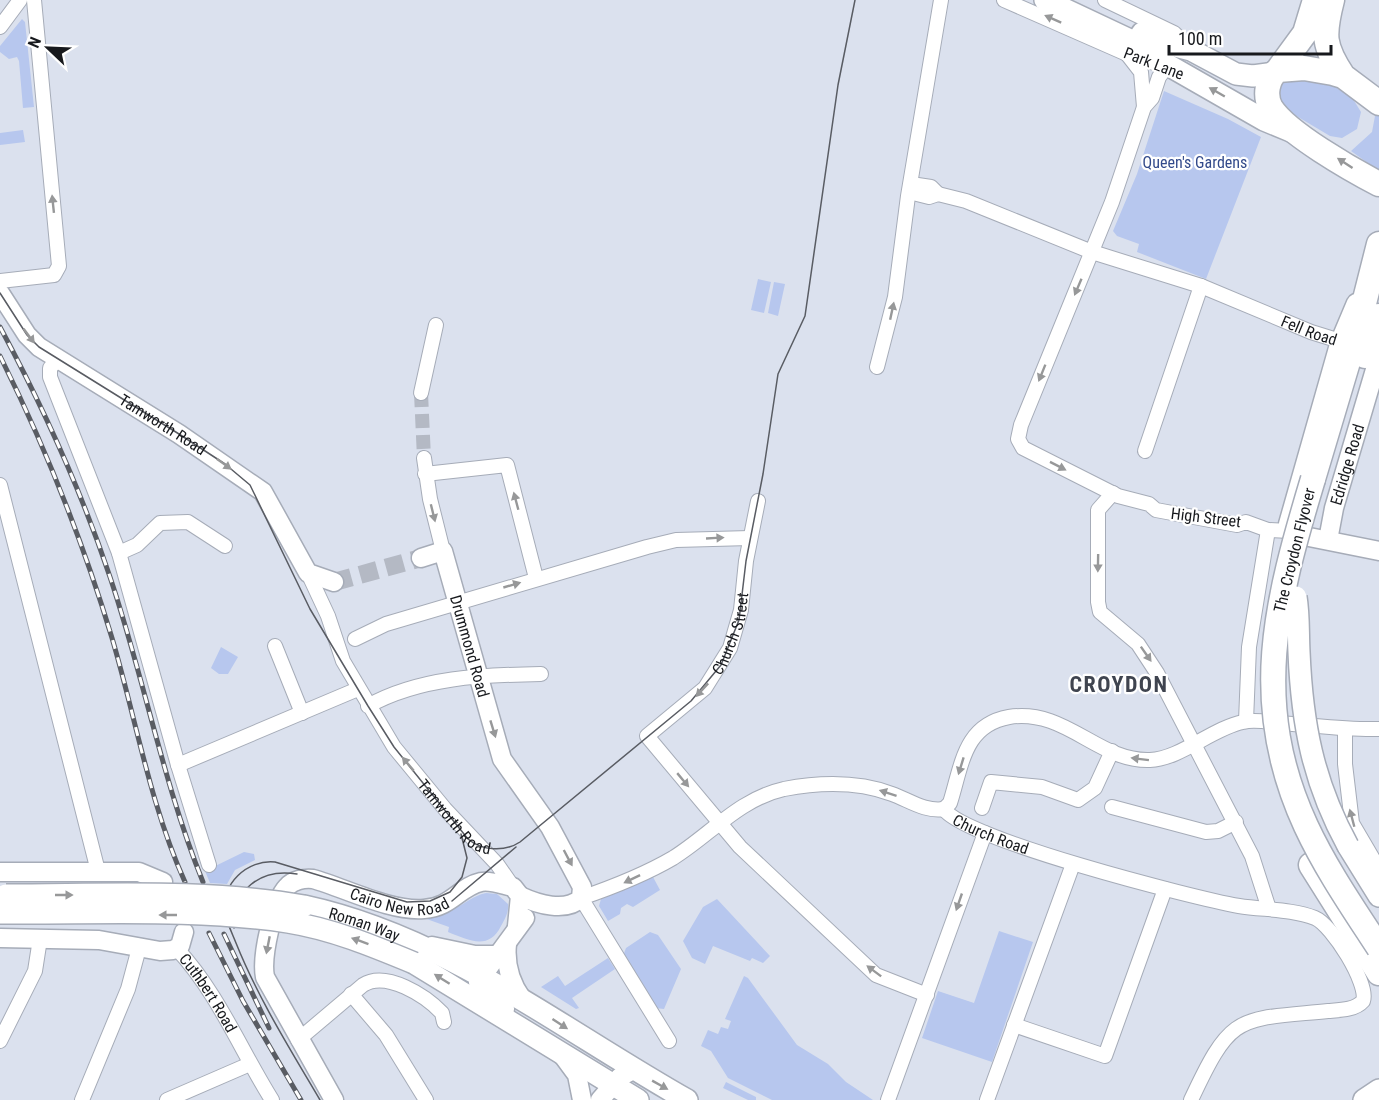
<svg xmlns="http://www.w3.org/2000/svg" width="1379" height="1100" viewBox="0 0 1379 1100" font-family="'Roboto Condensed',sans-serif">
	<style>
		.green { fill: #b7c7ee }
		.lines { fill: none; stroke-linecap: round; stroke-linejoin: round }
		.street-tunnel { stroke: #b4b9c4; stroke-width: 14; stroke-dasharray: 14 7; stroke-linecap: butt }
		.secondary-tunnel { stroke: #b4b9c4; stroke-width: 18; stroke-dasharray: 18 9; stroke-linecap: butt }
		.street-casing { stroke: #a6acb8; stroke-width: 16 }
		.secondary-casing { stroke: #a6acb8; stroke-width: 21 }
		.primary-casing { stroke: #a6acb8; stroke-width: 24 }
		.highway-casing { stroke: #a6acb8; stroke-width: 27 }
		.street { stroke: #fff; stroke-width: 14 }
		.secondary { stroke: #fff; stroke-width: 18 }
		.primary { stroke: #fff; stroke-width: 21 }
		.highway { stroke: #fff; stroke-width: 24 }
		.tram { stroke: #595c63; stroke-width: 1.5 }
		.rail-casing { stroke: #595c63; stroke-width: 5 }
		.rail { stroke: #fff; stroke-width: 3; stroke-dasharray: 9; stroke-linecap: butt }
		.primary-bridge-casing { stroke: #a6acb8; stroke-width: 24; stroke-linecap: butt }
		.highway-bridge-casing { stroke: #a6acb8; stroke-width: 27; stroke-linecap: butt }
		.primary-bridge { stroke: #fff; stroke-width: 21 }
		.highway-bridge { stroke: #fff; stroke-width: 24 }
		.oneway { fill: #979899 }
		.labels { text-anchor: middle; stroke-width: 4.5; stroke-linejoin: round; paint-order: stroke }
		.street-label { font-size: 16px; fill: #17191d; stroke: #fff }
		.park-label { font-size: 16px; fill: #324a8b; stroke: #fff }
		.district-label { font-size: 22px; font-weight: bold; letter-spacing: 1.5px; fill: #3f444f; stroke: #fff }
	</style>
	<rect width="100%" height="100%" fill="#dbe1ee"/>
	<path class="green" d="M22,19L25,22L34,107L23,108L19,61L17,57L9,59L0,52V46Z
		M1294,78L1328,82L1353,99L1361,112L1357,129L1342,138L1330,136L1283,108L1277,99L1280,83Z
		M1164,91L1228,119L1261,137L1206,279L1137,252L1139,244L1117,236L1113,231L1137,174Z
		M1375,116H1379V171L1351,151L1372,132Z
		M23,130L25,142L0,145V133Z
		M758,279L771,282L764,313L751,310Z
		M774,282L785,284L778,316L768,313Z
		M221,647L238,657L228,674H219L211,668Z
		M244,852L254,854L255,860L235,870L227,884L210,883L205,871Z
		M653,877L660,890L633,907L627,904L621,908L620,914L608,921L599,906L601,899Z
		M486,893L497,894L508,904C509,912 505,919 501,926C489,951 468,940 448,932L449,927L421,917C433,915 445,913 455,908C467,903 472,896 486,893Z
		M717,899L770,956L763,963L752,958L750,961L713,946L705,964L692,958L683,941L703,907Z
		M999,931L1033,942L992,1062L922,1038L938,991L974,1003Z
		M650,932L658,935L681,969L664,1009L655,1008L623,956L626,948Z
		M608,958L615,969L572,998L579,1008L576,1009L541,987L558,976L565,986Z
		M744,976L748,978L797,1045L828,1064L846,1082L873,1100H772L728,1078L711,1051L701,1046L708,1030L718,1034L721,1027L728,1029L731,1021L725,1019Z
		M726,1082L756,1097V1100H748L723,1088Z"/>
	<g class="lines">
		<path class="street-tunnel" d="M421,393L424,458"/>
		<path class="secondary-tunnel" d="M334,582L421,558"/>
		<defs>
			<g id="street">
				<path d="M1004,0L1127,54L1157,64"/>
				<path d="M1105,0L1174,33L1189,48"/>
				<path d="M0,27L20,0"/>
				<path d="M1127,54L1141,72L1144,107"/>
				<path d="M1168,65L1159,77L1152,98L1144,107L1112,202L1021,425L1018,439L1023,448L1118,496L1149,504L1156,510L1237,525L1246,522L1268,530L1289,531"/>
				<path d="M911,184L931,187L938,194"/>
				<path id="s1" d="M909,192L929,197L938,194L966,201L1092,252L1201,286L1311,332L1340,341"/>
				<path d="M0,281L54,275L59,266L34,0"/>
				<path d="M58,359L50,368V377L119,553L178,765L209,865"/>
				<path d="M877,367L895,297L908,196L941,0"/>
				<path d="M421,393L436,325"/>
				<path d="M1145,451L1201,286"/>
				<path d="M424,458L430,499L443,551"/>
				<path d="M425,474L507,465L536,578"/>
				<path d="M0,485L98,871"/>
				<path d="M1113,493L1098,510V602L1100,612L1138,644L1157,673L1252,856L1269,909"/>
				<path d="M758,501L746,561L741,610L730,648L705,688L647,736L740,847L876,975L927,995"/>
				<path d="M119,553L137,545L160,523L188,522L225,546"/>
				<path d="M308,573L328,616L343,661L394,747L445,809L497,864L513,887"/>
				<path d="M355,639L386,624L647,547L676,540L750,538"/>
				<path d="M275,646L302,713"/>
				<path d="M368,706C420,677 483,675 541,674"/>
				<path d="M1246,721L1249,647L1268,530"/>
				<path d="M1345,729V764L1352,823L1379,869"/>
				<path d="M178,765L358,689"/>
				<path d="M1112,807L1206,832L1218,831L1236,822"/>
				<path d="M982,808L991,782L1042,787L1078,800L1095,788L1112,751"/>
				<path id="s2" d="M944,809C963,839 1194,898 1239,906C1264,910 1292,909 1315,918C1332,925 1369,984 1363,1001C1355,1010 1340,1010 1328,1011C1237,1020 1232,1012 1191,1100"/>
				<path d="M944,809L950,803C962,765 964,725 1009,717C1066,708 1098,762 1150,760C1180,759 1213,728 1243,722C1254,719 1268,722 1279,723C1312,725 1345,730 1379,729"/>
				<path id="s3" d="M177,949C218,993 240,1049 272,1100"/>
				<path d="M351,994L386,1035L426,1100"/>
				<path d="M1014,1025L1105,1056L1165,889"/>
				<path d="M298,1040L363,985C386,970 426,996 442,1013L444,1022"/>
				<path d="M0,1041L35,971L40,939"/>
				<path d="M669,1041L581,898C613,887 644,875 673,858C710,835 739,799 784,789C821,782 857,781 892,794C909,800 925,812 944,809"/>
				<path d="M82,1100L128,989L139,948"/>
				<path d="M167,1100L250,1064"/>
				<path d="M888,1100L985,833"/>
				<path d="M987,1100L1073,864"/>
			</g>
			<g id="secondary">
				<path d="M0,293L27,335L39,347L179,434L263,492L308,573L334,582"/>
				<path d="M1356,303L1340,341L1288,524L1289,531L1294,534L1379,551"/>
				<path id="s4" d="M1328,540L1334,508L1379,356"/>
				<path id="s5" d="M421,558L443,551L502,759L550,827L582,887L581,898C566,913 537,904 520,896"/>
				<path d="M0,872H139L163,882"/>
				<path d="M0,938L99,940L160,951L173,950L180,946L184,932"/>
				<path d="M507,944C505,963 510,982 522,999"/>
				<path d="M432,946L475,955H496"/>
				<path d="M505,1009L479,990L478,982L525,918"/>
				<path d="M563,1056L577,1075L582,1100"/>
				<path id="s6" d="M334,1100L265,977C261,957 273,902 287,887C293,880 304,878 313,879C345,888 391,912 424,909C452,907 459,887 481,882C491,880 503,885 513,887L520,896L517,926"/>
				<path d="M600,1100L620,1077L633,1070"/>
			</g>
			<g id="primary">
				<path d="M1045,0L1147,48L1168,65L1264,120L1293,132"/>
				<path d="M1142,33L1168,44L1191,50L1236,74L1253,76L1274,73"/>
				<path d="M1348,846L1379,896"/>
				<path id="s7" d="M304,906C447,937 561,1029 687,1100"/>
				<path d="M414,963L638,1100"/>
				<path d="M1364,1100L1379,1090"/>
			</g>
			<path id="highway" d="M1332,0C1323,35 1323,46 1343,76
				M1278,70L1305,33L1315,0
				M1379,103L1343,76L1333,73L1304,68L1278,70C1267,78 1264,96 1271,108C1287,133 1352,170 1379,184
				M1365,356L1379,316
				M1313,479L1356,335L1379,244
				M1311,865L1379,973"/>
		</defs>
		<use href="#street" class="street-casing"/>
		<use href="#secondary" class="secondary-casing"/>
		<use href="#primary" class="primary-casing"/>
		<use href="#highway" class="highway-casing"/>
		<use href="#street" class="street"/>
		<use href="#secondary" class="secondary"/>
		<use href="#primary" class="primary"/>
		<use href="#highway" class="highway"/>
		<g class="tram">
			<path id="s8" d="M0,293L27,335L39,347L179,434L225,464L250,485L310,609L368,706L394,747L468,839C482,851 505,852 520,842L691,701L721,665L739,620L746,561L763,474L778,374L805,316L838,85L855,0"/>
			<path d="M452,901L516,847"/>
			<path d="M234,928C232,890 260,868 297,874"/>
			<path d="M320,1100C290,1049 258,998 236,943C232,933 227,923 225,913C220,884 248,859 275,862L407,902L430,901L450,892L462,877L467,858L461,834"/>
		</g>
		<defs>
			<path id="rail" d="M0,327C43,407 81,490 110,577C144,678 163,783 203,882
				M0,356C45,446 83,542 112,638C136,719 150,805 185,882
				M209,933L243,1001L301,1100
				M224,934L269,1028"/>
		</defs>
		<use href="#rail" class="rail-casing"/>
		<use href="#rail" class="rail"/>
		<defs>
			<path id="primary-bridge" d="M1296,597C1299,615 1298,633 1299,652C1302,724 1313,782 1348,846
				M6,895C104,895 206,889 304,906
				M0,913C95,914 194,908 288,922C332,929 373,946 414,963"/>
			<path id="highway-bridge" d="M1313,479C1276,602 1249,703 1306,826C1326,869 1353,908 1379,948"/>
		</defs>
		<use href="#primary-bridge" class="primary-bridge-casing"/>
		<use href="#highway-bridge" class="highway-bridge-casing"/>
		<use href="#primary-bridge" class="primary-bridge"/>
		<use href="#highway-bridge" class="highway-bridge"/>
	</g>
	<defs><path id="oneway-solid" d="M-6-.8H1V-3.2L6.5 0L1 3.2V.8H-6Z" transform="scale(1.5)"/></defs>
	<g class="oneway">
		<use href="#oneway-solid" transform="translate(1053 19) rotate(-156)"/>
		<use href="#oneway-solid" transform="translate(1217 92) rotate(-150)"/>
		<use href="#oneway-solid" transform="translate(1345 163) rotate(-147)"/>
		<use href="#oneway-solid" transform="translate(53 204) rotate(-96)"/>
		<use href="#oneway-solid" transform="translate(1078 287) rotate(113)"/>
		<use href="#oneway-solid" transform="translate(892 311) rotate(-78)"/>
		<use href="#oneway-solid" transform="translate(29 336) rotate(53)"/>
		<use href="#oneway-solid" transform="translate(1042 373) rotate(112)"/>
		<use href="#oneway-solid" transform="translate(224 464) rotate(36)"/>
		<use href="#oneway-solid" transform="translate(1058 466) rotate(27)"/>
		<use href="#oneway-solid" transform="translate(516 501) rotate(-105)"/>
		<use href="#oneway-solid" transform="translate(433 513) rotate(76)"/>
		<use href="#oneway-solid" transform="translate(715 538) rotate(-3)"/>
		<use href="#oneway-solid" transform="translate(1098 563) rotate(91)"/>
		<use href="#oneway-solid" transform="translate(512 585) rotate(-16)"/>
		<use href="#oneway-solid" transform="translate(1146 654) rotate(55)"/>
		<use href="#oneway-solid" transform="translate(702 690) rotate(133)"/>
		<use href="#oneway-solid" transform="translate(493 729) rotate(73)"/>
		<use href="#oneway-solid" transform="translate(1140 759) rotate(-173)"/>
		<use href="#oneway-solid" transform="translate(408 764) rotate(-130)"/>
		<use href="#oneway-solid" transform="translate(961 766) rotate(107)"/>
		<use href="#oneway-solid" transform="translate(683 780) rotate(50)"/>
		<use href="#oneway-solid" transform="translate(888 793) rotate(-162)"/>
		<use href="#oneway-solid" transform="translate(1352 818) rotate(-105)"/>
		<use href="#oneway-solid" transform="translate(568 858) rotate(62)"/>
		<use href="#oneway-solid" transform="translate(632 879) rotate(154)"/>
		<use href="#oneway-solid" transform="translate(64 895)"/>
		<use href="#oneway-solid" transform="translate(959 902) rotate(109)"/>
		<use href="#oneway-solid" transform="translate(168 915) rotate(-180)"/>
		<use href="#oneway-solid" transform="translate(360 941) rotate(-160)"/>
		<use href="#oneway-solid" transform="translate(268 945) rotate(101)"/>
		<use href="#oneway-solid" transform="translate(874 971) rotate(-143)"/>
		<use href="#oneway-solid" transform="translate(442 979) rotate(-148)"/>
		<use href="#oneway-solid" transform="translate(560 1024) rotate(33)"/>
		<use href="#oneway-solid" transform="translate(660 1085) rotate(29)"/>
	</g>
	<g class="labels">
		<g class="street-label">
			<text transform="translate(1154 63) rotate(21)" y="6">Park Lane</text>
			<text dy="6" stroke="none"><textPath href="#s1" startOffset="426">Fell Road</textPath></text>
			<text dy="6" stroke="none"><textPath href="#s8" startOffset="213">Tamworth Road</textPath></text>
			<text dy="6" stroke="none"><textPath href="#s4" startOffset="78">Edridge Road</textPath></text>
			<text transform="translate(1206 517) rotate(7)" y="6">High Street</text>
			<text transform="translate(1294 550) rotate(-76)" y="6">The Croydon Flyover</text>
			<text dy="6" stroke="none"><textPath href="#s8" startOffset="1094">Church Street</textPath></text>
			<text dy="6" stroke="none"><textPath href="#s5" startOffset="122">Drummond Road</textPath></text>
			<text dy="6" stroke="none"><textPath href="#s8" startOffset="712">Tamworth Road</textPath></text>
			<text dy="6" stroke="none"><textPath href="#s2" startOffset="54">Church Road</textPath></text>
			<text dy="6" stroke="none"><textPath href="#s6" startOffset="354">Cairo New Road</textPath></text>
			<text dy="6" stroke="none"><textPath href="#s7" startOffset="63">Roman Way</textPath></text>
			<text dy="6" stroke="none"><textPath href="#s3" startOffset="54">Cuthbert Road</textPath></text>
		</g>
		<g class="park-label">
			<text x="1195" y="168">Queen's Gardens</text>
		</g>
		<g class="district-label">
			<text x="1119" y="692">CROYDON</text>
		</g>
	</g>
	<g transform="translate(48 48) rotate(293)" stroke="#ffffff" stroke-width="4.5" paint-order="stroke">
	<path d="M0-4.5L10 22L0 15L-10 22Z" fill="#17191d"/>
	<text y="-9" font-size="16" font-weight="bold" text-anchor="middle" fill="#17191d">N</text>
	</g>
	<path d="M1169 45v9h162v-9" fill="none" stroke="#17191d" stroke-width="3"/>
	<text x="1178" y="45" font-size="18" fill="#17191d" stroke="#ffffff" stroke-width="4.5" paint-order="stroke">100 m</text>
</svg>
